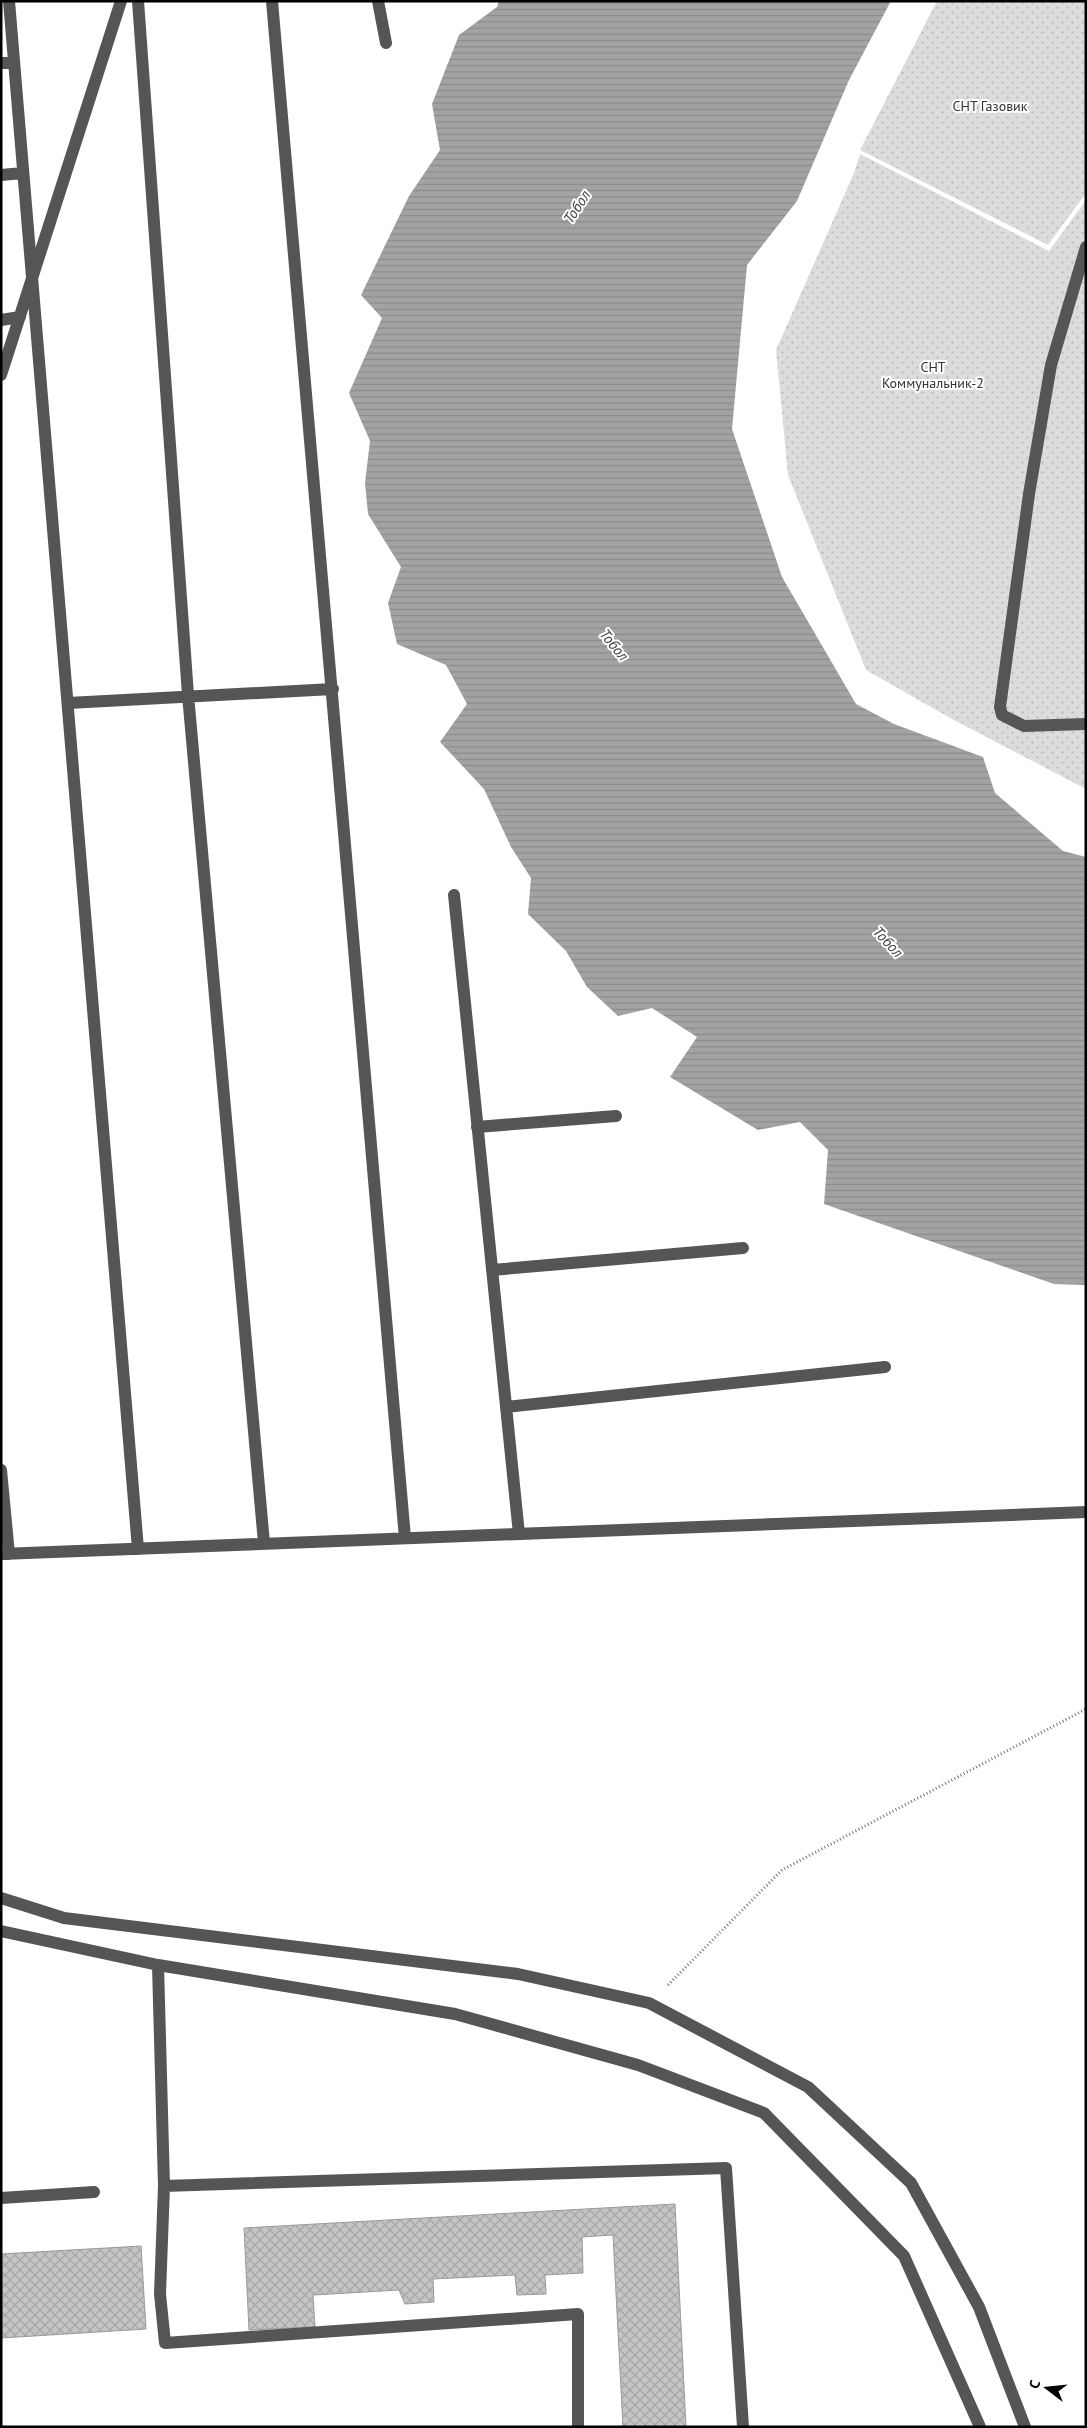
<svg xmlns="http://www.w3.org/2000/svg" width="1087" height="2428" viewBox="0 0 1087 2428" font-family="'PT Sans',sans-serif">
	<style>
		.grass { fill: url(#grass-dots) }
		.water { fill: url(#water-rules) }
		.building { fill: url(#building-cross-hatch); stroke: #999 }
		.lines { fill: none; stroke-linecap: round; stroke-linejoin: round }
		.path { stroke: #777; stroke-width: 3; stroke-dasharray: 1 2.5; stroke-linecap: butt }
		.minor { stroke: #555; stroke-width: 12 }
		.labels { text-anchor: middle; stroke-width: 4; stroke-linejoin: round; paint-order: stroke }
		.park-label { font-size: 14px; fill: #333; stroke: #fff }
		.water-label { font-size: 15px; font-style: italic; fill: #444; stroke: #fff }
	</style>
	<defs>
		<pattern id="grass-dots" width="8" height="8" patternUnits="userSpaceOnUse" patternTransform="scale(1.25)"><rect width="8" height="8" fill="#dcdcdc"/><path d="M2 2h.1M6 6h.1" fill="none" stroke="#bbb" stroke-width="1.8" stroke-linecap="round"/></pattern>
		<pattern id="water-rules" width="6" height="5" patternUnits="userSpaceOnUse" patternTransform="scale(1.25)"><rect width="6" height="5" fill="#a3a3a3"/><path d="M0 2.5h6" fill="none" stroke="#8b8b8b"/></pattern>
		<pattern id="building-cross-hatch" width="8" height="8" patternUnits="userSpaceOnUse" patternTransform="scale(1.25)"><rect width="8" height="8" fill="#c4c4c4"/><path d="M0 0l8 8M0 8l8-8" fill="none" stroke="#a7a7a7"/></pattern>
	</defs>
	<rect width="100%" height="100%" fill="#fff"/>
	<path class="grass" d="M937,1H1086V193L1048,245L860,150Z
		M860,154L1049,251L1086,200V789L952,719L866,670L788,475L776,350L854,173Z"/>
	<path class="water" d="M499,1H891L849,80L797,201L747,265L732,429L782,577L856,704L894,724L983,757L995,793L1063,851L1086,857V1285L1054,1284L824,1204L828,1150L800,1122L758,1130L670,1077L697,1037L652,1008L618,1016L587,987L566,951L528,914L531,878L511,847L484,789L440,742L467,704L446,665L397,644L388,603L401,567L368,514L365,483L370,441L349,393L382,318L361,295L409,196L440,150L432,104L459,35L497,7Z"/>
	<path class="building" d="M675,2204L686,2427H623L613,2235L582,2237L583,2273L545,2275L546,2294L517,2295L515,2275L433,2279L434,2302L405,2304L399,2290L313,2295L315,2327L249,2330L244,2228Z
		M141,2246L146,2329L1,2338V2254Z"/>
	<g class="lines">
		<path class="path" d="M668,1985L782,1870L1086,1709"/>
		<path class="minor" d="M9,1L138,1549
			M138,1L188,695L264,1543
			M272,1L405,1538
			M378,1L386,43
			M1,63H14
			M1,175L23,173
			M1086,247L1051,365L1029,494L1000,707L1002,715L1024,726L1086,724
			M1,320L20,317
			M1,375L121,1
			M68,703L333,689
			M454,895L519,1534
			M477,1127L616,1116
			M492,1270L743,1248
			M506,1407L885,1367
			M1,1470L9,1554
			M1,1554L1086,1512
			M1,1898L64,1918L518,1974L649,2003L808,2087L911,2183L979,2307L1025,2427
			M1,1931L158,1965L455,2014L638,2065L764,2113L904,2256L980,2427
			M158,1965L164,2186
			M1,2198L94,2192
			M578,2427V2314L165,2343L160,2294L164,2186L726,2168L743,2427"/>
	</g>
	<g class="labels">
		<g class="park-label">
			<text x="990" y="111">СНТ Газовик</text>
			<text x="933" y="372">СНТ<tspan x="933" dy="16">Коммунальник-2</tspan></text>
		</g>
		<g class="water-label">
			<text transform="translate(577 207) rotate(-57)" y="5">Тобол</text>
			<text transform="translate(614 645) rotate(51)" y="5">Тобол</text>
			<text transform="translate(888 942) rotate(47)" y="5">Тобол</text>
		</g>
	</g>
	<rect width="1087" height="2428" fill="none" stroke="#000000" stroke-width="5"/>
	<g transform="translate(1047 2388) rotate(286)" stroke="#ffffff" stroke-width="4" paint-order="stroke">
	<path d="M0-4L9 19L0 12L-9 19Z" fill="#000000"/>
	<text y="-8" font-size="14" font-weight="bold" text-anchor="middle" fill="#000000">С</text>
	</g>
</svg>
